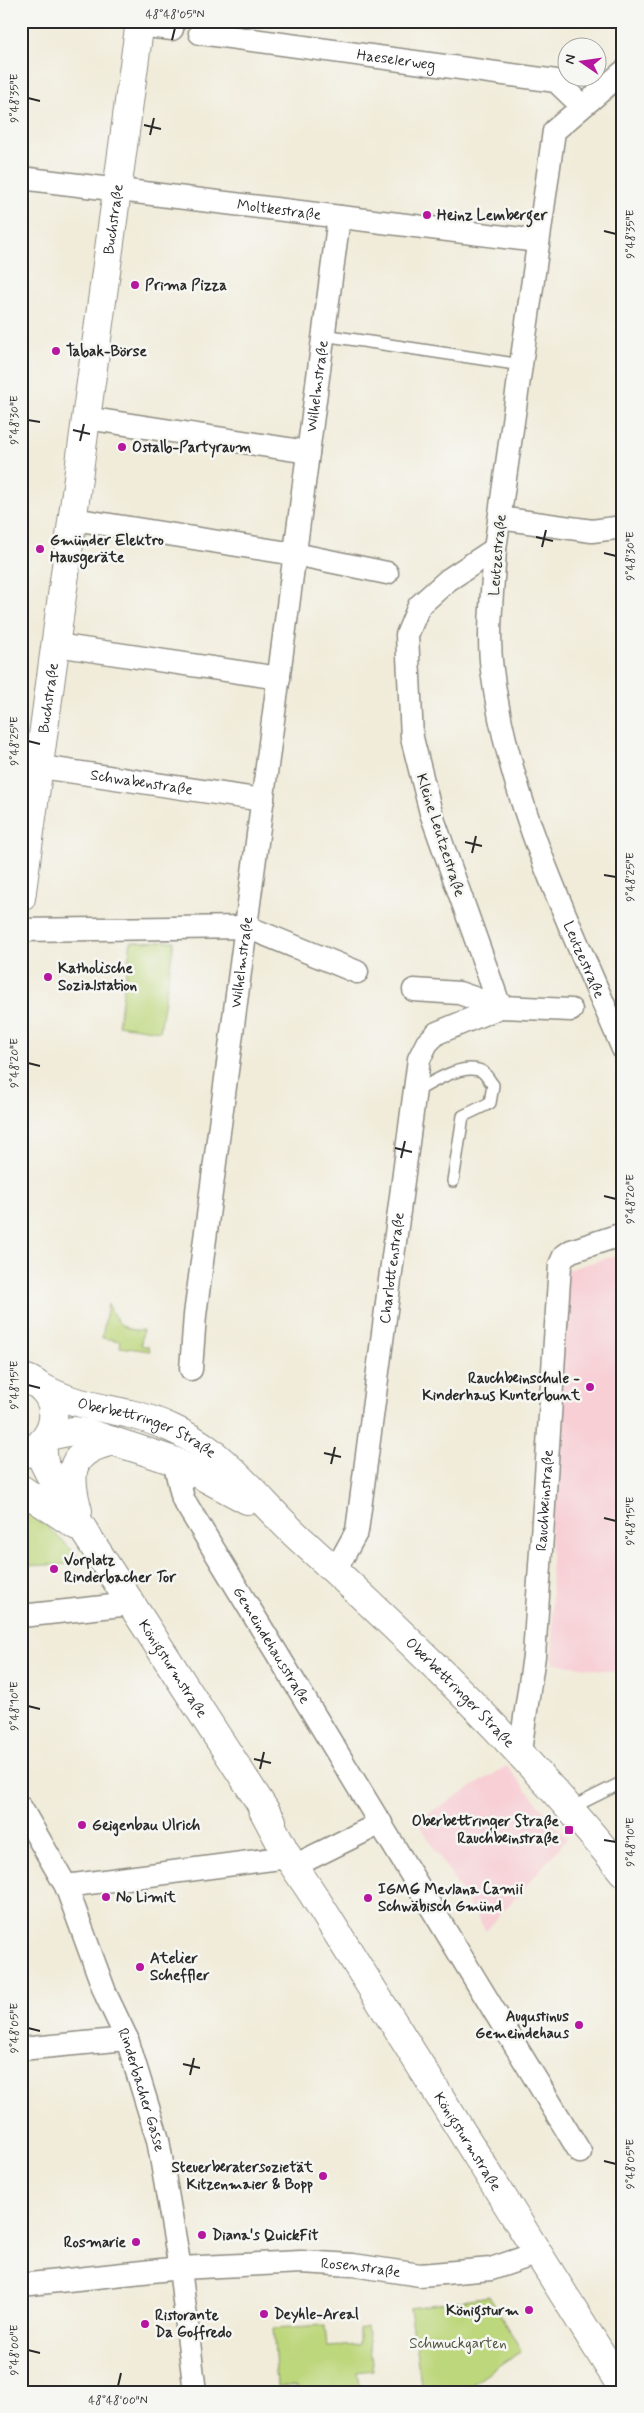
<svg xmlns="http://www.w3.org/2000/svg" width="644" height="2413" viewBox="0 0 644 2413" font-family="Mynerve,sans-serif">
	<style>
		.built { fill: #f7cfd5 }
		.green { fill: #bdd77c; stroke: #748154 }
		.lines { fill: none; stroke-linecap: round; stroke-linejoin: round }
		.service-casing { stroke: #8e8c82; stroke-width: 14 }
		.minor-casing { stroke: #8e8c82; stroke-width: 25 }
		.tertiary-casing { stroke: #8e8c82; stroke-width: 30 }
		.service { stroke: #fff; stroke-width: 11 }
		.minor { stroke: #fff; stroke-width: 22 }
		.tertiary { stroke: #fff; stroke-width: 28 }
		.ticks { fill: none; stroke: #2b2b2b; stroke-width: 2 }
		.poi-dot { fill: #b5179e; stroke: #f6f6f2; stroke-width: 2 }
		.labels { text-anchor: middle; stroke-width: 5; stroke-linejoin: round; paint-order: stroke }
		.street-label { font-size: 15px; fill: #2b2b2b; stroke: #f6f6f2 }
		.poi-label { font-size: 15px; font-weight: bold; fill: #2b2b2b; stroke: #f6f6f2; text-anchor: start }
		.park-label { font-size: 15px; fill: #50563f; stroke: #f6f6f2 }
		.neatline { fill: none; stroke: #2b2b2b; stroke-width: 2 }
		.ticks-label { font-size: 12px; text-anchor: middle; fill: #2b2b2b }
	</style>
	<rect width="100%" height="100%" fill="#f6f6f2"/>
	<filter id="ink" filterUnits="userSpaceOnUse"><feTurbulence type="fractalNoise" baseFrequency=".02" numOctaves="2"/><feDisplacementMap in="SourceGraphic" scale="10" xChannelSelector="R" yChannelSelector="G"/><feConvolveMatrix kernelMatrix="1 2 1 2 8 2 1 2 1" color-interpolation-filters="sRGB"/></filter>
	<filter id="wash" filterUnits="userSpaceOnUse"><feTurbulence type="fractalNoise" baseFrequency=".0096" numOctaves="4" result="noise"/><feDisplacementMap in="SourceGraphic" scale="20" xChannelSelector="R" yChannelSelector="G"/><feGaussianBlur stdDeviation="1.12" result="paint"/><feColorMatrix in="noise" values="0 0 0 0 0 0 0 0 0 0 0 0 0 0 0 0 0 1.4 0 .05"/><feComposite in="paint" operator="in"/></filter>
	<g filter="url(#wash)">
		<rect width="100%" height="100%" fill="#f1ecda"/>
		<path class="built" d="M623,1253V1673L553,1663L550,1505L567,1270Z
			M507,1766L567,1839L486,1931L417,1820Z"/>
		<path class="green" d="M174,941L160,1031L118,1025L131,942Z
			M108,1304C117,1321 120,1331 143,1330L141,1345L149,1347L150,1351L120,1347L121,1341L102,1338Z
			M21,1502L77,1555L71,1564L21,1566Z
			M489,2296L521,2351L461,2392H422L410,2308Z
			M325,2325L327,2347L359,2345V2329L367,2327L373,2370L357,2372L360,2392H298L297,2386H277L273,2328Z"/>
	</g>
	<g filter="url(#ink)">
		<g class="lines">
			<defs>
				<path id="service" d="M323,335L522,365
					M415,1092C431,1083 464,1061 483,1072C486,1075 490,1081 493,1085L490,1103L463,1116L453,1181
					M571,1808L623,1782"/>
				<g id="minor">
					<path d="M139,25L172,29"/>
					<path id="s1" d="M200,33L556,81L582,106"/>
					<path id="s2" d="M623,72L554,131L495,549C493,588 487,631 492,670C509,805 571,926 623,1049"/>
					<path id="s3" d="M21,178L538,241"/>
					<path d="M86,418L308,452"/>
					<path d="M500,518L592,531L623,527"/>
					<path d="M73,519L295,554L387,573"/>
					<path d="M56,645L279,678"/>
					<path id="s4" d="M21,764L263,800"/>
					<path d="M21,930L247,927L357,972"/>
					<path d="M414,990L459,993L500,1007L571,1010"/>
					<path id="s5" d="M191,1369L195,1315L339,217"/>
					<path id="s6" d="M174,1461L183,1499L580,2152"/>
					<path id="s7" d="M335,1571L357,1531L419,1059L427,1043L437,1033L500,1007L431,813L412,738L407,635L419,606L448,580L495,549"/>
					<path d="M21,1616L131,1604"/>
					<path id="s8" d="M520,1751L534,1656L560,1265L564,1256L571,1251L623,1234"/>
					<path id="s9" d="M21,1808L66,1886L106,1995L127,2039L158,2140L180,2268L195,2392"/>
					<path d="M302,1862L381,1823"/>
					<path d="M66,1886L288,1857"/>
					<path d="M21,2049L127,2039"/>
					<path id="s10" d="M21,2285L180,2268L301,2262L353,2265L420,2275L491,2269L538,2253"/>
				</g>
				<g id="tertiary">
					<path id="s11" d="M21,898L140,21"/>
					<path d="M21,1377C65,1389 63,1441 21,1455"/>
					<path id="s12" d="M41,1387C73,1405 96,1406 130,1414C157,1420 188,1434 210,1451C242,1476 269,1510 299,1538C414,1642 525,1751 623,1872"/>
					<path d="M48,1436L73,1431L88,1433L144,1451L174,1461L247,1500"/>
					<path id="s13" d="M42,1444L44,1463L50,1475L84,1531L272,1821"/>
					<path d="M21,1489L77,1526"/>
					<path d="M78,1511C67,1471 69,1451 113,1441"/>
					<path id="s14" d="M262,1808L288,1857L314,1896L623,2389"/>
				</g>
			</defs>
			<use href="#service" class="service-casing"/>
			<use href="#minor" class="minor-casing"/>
			<use href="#tertiary" class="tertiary-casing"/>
			<use href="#service" class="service"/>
			<use href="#minor" class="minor"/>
			<use href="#tertiary" class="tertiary"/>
		</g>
	</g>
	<path class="ticks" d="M172,40L175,28M28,98L40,101M144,125L161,129M150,135L154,118M604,231L616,234M28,420L40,422M73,430L90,434M80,441L84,424M536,537L553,541M542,547L546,530M604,553L616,556M28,741L40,744M465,842L482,846M472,853L476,836M604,875L616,877M28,1063L40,1066M395,1148L412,1152M401,1158L405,1141M604,1196L616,1199M28,1385L40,1388M324,1453L341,1457M331,1464L335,1447M604,1518L616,1521M28,1706L40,1709M254,1759L271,1763M260,1769L264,1752M604,1840L616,1842M28,2028L40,2031M183,2064L200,2068M190,2075L194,2058M604,2161L616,2164M28,2350L40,2353M118,2386L121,2373"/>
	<g class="poi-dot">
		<circle cx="427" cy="215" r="5"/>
		<circle cx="135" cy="285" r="5"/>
		<circle cx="56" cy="351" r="5"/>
		<circle cx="122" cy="447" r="5"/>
		<circle cx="40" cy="549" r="5"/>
		<circle cx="48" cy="977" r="5"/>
		<circle cx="590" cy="1387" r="5"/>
		<circle cx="54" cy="1569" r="5"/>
		<circle cx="82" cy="1825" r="5"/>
		<rect x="564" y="1825" width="10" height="10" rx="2.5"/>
		<circle cx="106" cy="1897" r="5"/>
		<circle cx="368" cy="1898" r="5"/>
		<circle cx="140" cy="1967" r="5"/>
		<circle cx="579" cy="2025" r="5"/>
		<circle cx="323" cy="2176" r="5"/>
		<circle cx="202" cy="2235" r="5"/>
		<circle cx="136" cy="2242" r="5"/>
		<circle cx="529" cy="2310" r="5"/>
		<circle cx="264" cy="2314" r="5"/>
		<circle cx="145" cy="2324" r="5"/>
	</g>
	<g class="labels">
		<g class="street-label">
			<text dy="5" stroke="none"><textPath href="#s1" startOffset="198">Haeselerweg</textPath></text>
			<text dy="5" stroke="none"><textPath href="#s3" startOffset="260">Moltkestraße</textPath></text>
			<text dy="5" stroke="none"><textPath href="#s11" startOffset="685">Buchstraße</textPath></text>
			<text dy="5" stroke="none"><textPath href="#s5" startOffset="991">Wilhelmstraße</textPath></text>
			<text transform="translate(497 555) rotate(-85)" y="5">Leutzestraße</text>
			<text dy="5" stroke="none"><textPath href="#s11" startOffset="202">Buchstraße</textPath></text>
			<text dy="5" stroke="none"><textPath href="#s4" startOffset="122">Schwabenstraße</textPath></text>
			<text transform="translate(441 835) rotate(72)" y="5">Kleine Leutzestraße</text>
			<text dy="5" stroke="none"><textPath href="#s2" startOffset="939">Leutzestraße</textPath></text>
			<text dy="5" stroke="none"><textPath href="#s5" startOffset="410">Wilhelmstraße</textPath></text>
			<text dy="5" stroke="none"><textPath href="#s7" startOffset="311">Charlottenstraße</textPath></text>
			<text dy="5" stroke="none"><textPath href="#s12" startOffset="114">Oberbettringer Straße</textPath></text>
			<text dy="5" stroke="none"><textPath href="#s8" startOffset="252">Rauchbeinstraße</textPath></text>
			<text dy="5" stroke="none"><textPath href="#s6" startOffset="210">Gemeindehausstraße</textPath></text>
			<text dy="5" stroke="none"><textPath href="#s13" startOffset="262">Königsturmstraße</textPath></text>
			<text dy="5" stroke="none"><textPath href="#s12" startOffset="530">Oberbettringer Straße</textPath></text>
			<text dy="5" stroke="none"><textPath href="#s9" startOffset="308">Rinderbacher Gasse</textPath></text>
			<text dy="5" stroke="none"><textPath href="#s14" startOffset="392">Königsturmstraße</textPath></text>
			<text dy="5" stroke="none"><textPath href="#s10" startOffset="341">Rosenstraße</textPath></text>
		</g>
		<g class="poi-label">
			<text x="437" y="220">Heinz Lemberger</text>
			<text x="145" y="290">Prima Pizza</text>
			<text x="66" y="356">Tabak-Börse</text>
			<text x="132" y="452">Ostalb-Partyraum</text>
			<text x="50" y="545">Gmünder Elektro<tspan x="50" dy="17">Hausgeräte</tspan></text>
			<text x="58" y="973">Katholische<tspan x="58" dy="17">Sozialstation</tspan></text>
			<text x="580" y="1383" text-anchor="end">Rauchbeinschule -<tspan x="580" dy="17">Kinderhaus Kunterbunt</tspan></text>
			<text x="64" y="1565">Vorplatz<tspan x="64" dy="17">Rinderbacher Tor</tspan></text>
			<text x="559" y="1826" text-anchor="end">Oberbettringer Straße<tspan x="559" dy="17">Rauchbeinstraße</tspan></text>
			<text x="92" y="1830">Geigenbau Ulrich</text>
			<text x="378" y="1894">IGMG Mevlana Camii<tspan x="378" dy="17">Schwäbisch Gmünd</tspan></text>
			<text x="116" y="1902">No Limit</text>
			<text x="150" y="1963">Atelier<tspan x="150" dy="17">Scheffler</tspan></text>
			<text x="569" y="2021" text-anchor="end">Augustinus<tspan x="569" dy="17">Gemeindehaus</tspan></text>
			<text x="313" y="2172" text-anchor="end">Steuerberatersozietät<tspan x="313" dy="17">Kitzenmaier &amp; Bopp</tspan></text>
			<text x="212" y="2240">Diana's QuickFit</text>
			<text x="126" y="2247" text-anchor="end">Rosmarie</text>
			<text x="519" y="2315" text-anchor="end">Königsturm</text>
			<text x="274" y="2319">Deyhle-Areal</text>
			<text x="155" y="2320">Ristorante<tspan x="155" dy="17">Da Goffredo</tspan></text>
		</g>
		<g class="park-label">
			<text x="458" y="2348">Schmuckgarten</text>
		</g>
	</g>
	<rect width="644" height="2413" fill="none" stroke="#f6f6f2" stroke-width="55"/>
	<g transform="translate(582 62) rotate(283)"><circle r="24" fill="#f6f6f2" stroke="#a5a5a2"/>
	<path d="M0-4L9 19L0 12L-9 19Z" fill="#b5179e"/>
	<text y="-8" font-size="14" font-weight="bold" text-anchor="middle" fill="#2b2b2b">N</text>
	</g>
	<rect x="28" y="28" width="588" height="2358" class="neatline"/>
	<g class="ticks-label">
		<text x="175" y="18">48°48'05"N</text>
		<text transform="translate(14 98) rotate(-90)" y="4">9°48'35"E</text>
		<text transform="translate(630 234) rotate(-90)" y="4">9°48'35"E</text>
		<text transform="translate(14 420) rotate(-90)" y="4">9°48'30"E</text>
		<text transform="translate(630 556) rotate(-90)" y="4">9°48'30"E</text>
		<text transform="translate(14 741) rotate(-90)" y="4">9°48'25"E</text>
		<text transform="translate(630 877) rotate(-90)" y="4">9°48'25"E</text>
		<text transform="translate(14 1063) rotate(-90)" y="4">9°48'20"E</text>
		<text transform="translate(630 1199) rotate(-90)" y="4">9°48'20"E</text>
		<text transform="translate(14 1385) rotate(-90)" y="4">9°48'15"E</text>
		<text transform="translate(630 1521) rotate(-90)" y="4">9°48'15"E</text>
		<text transform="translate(14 1706) rotate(-90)" y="4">9°48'10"E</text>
		<text transform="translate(630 1842) rotate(-90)" y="4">9°48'10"E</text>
		<text transform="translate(14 2028) rotate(-90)" y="4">9°48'05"E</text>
		<text transform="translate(630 2164) rotate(-90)" y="4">9°48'05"E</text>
		<text transform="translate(14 2350) rotate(-90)" y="4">9°48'00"E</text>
		<text x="118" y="2404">48°48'00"N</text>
	</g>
</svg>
